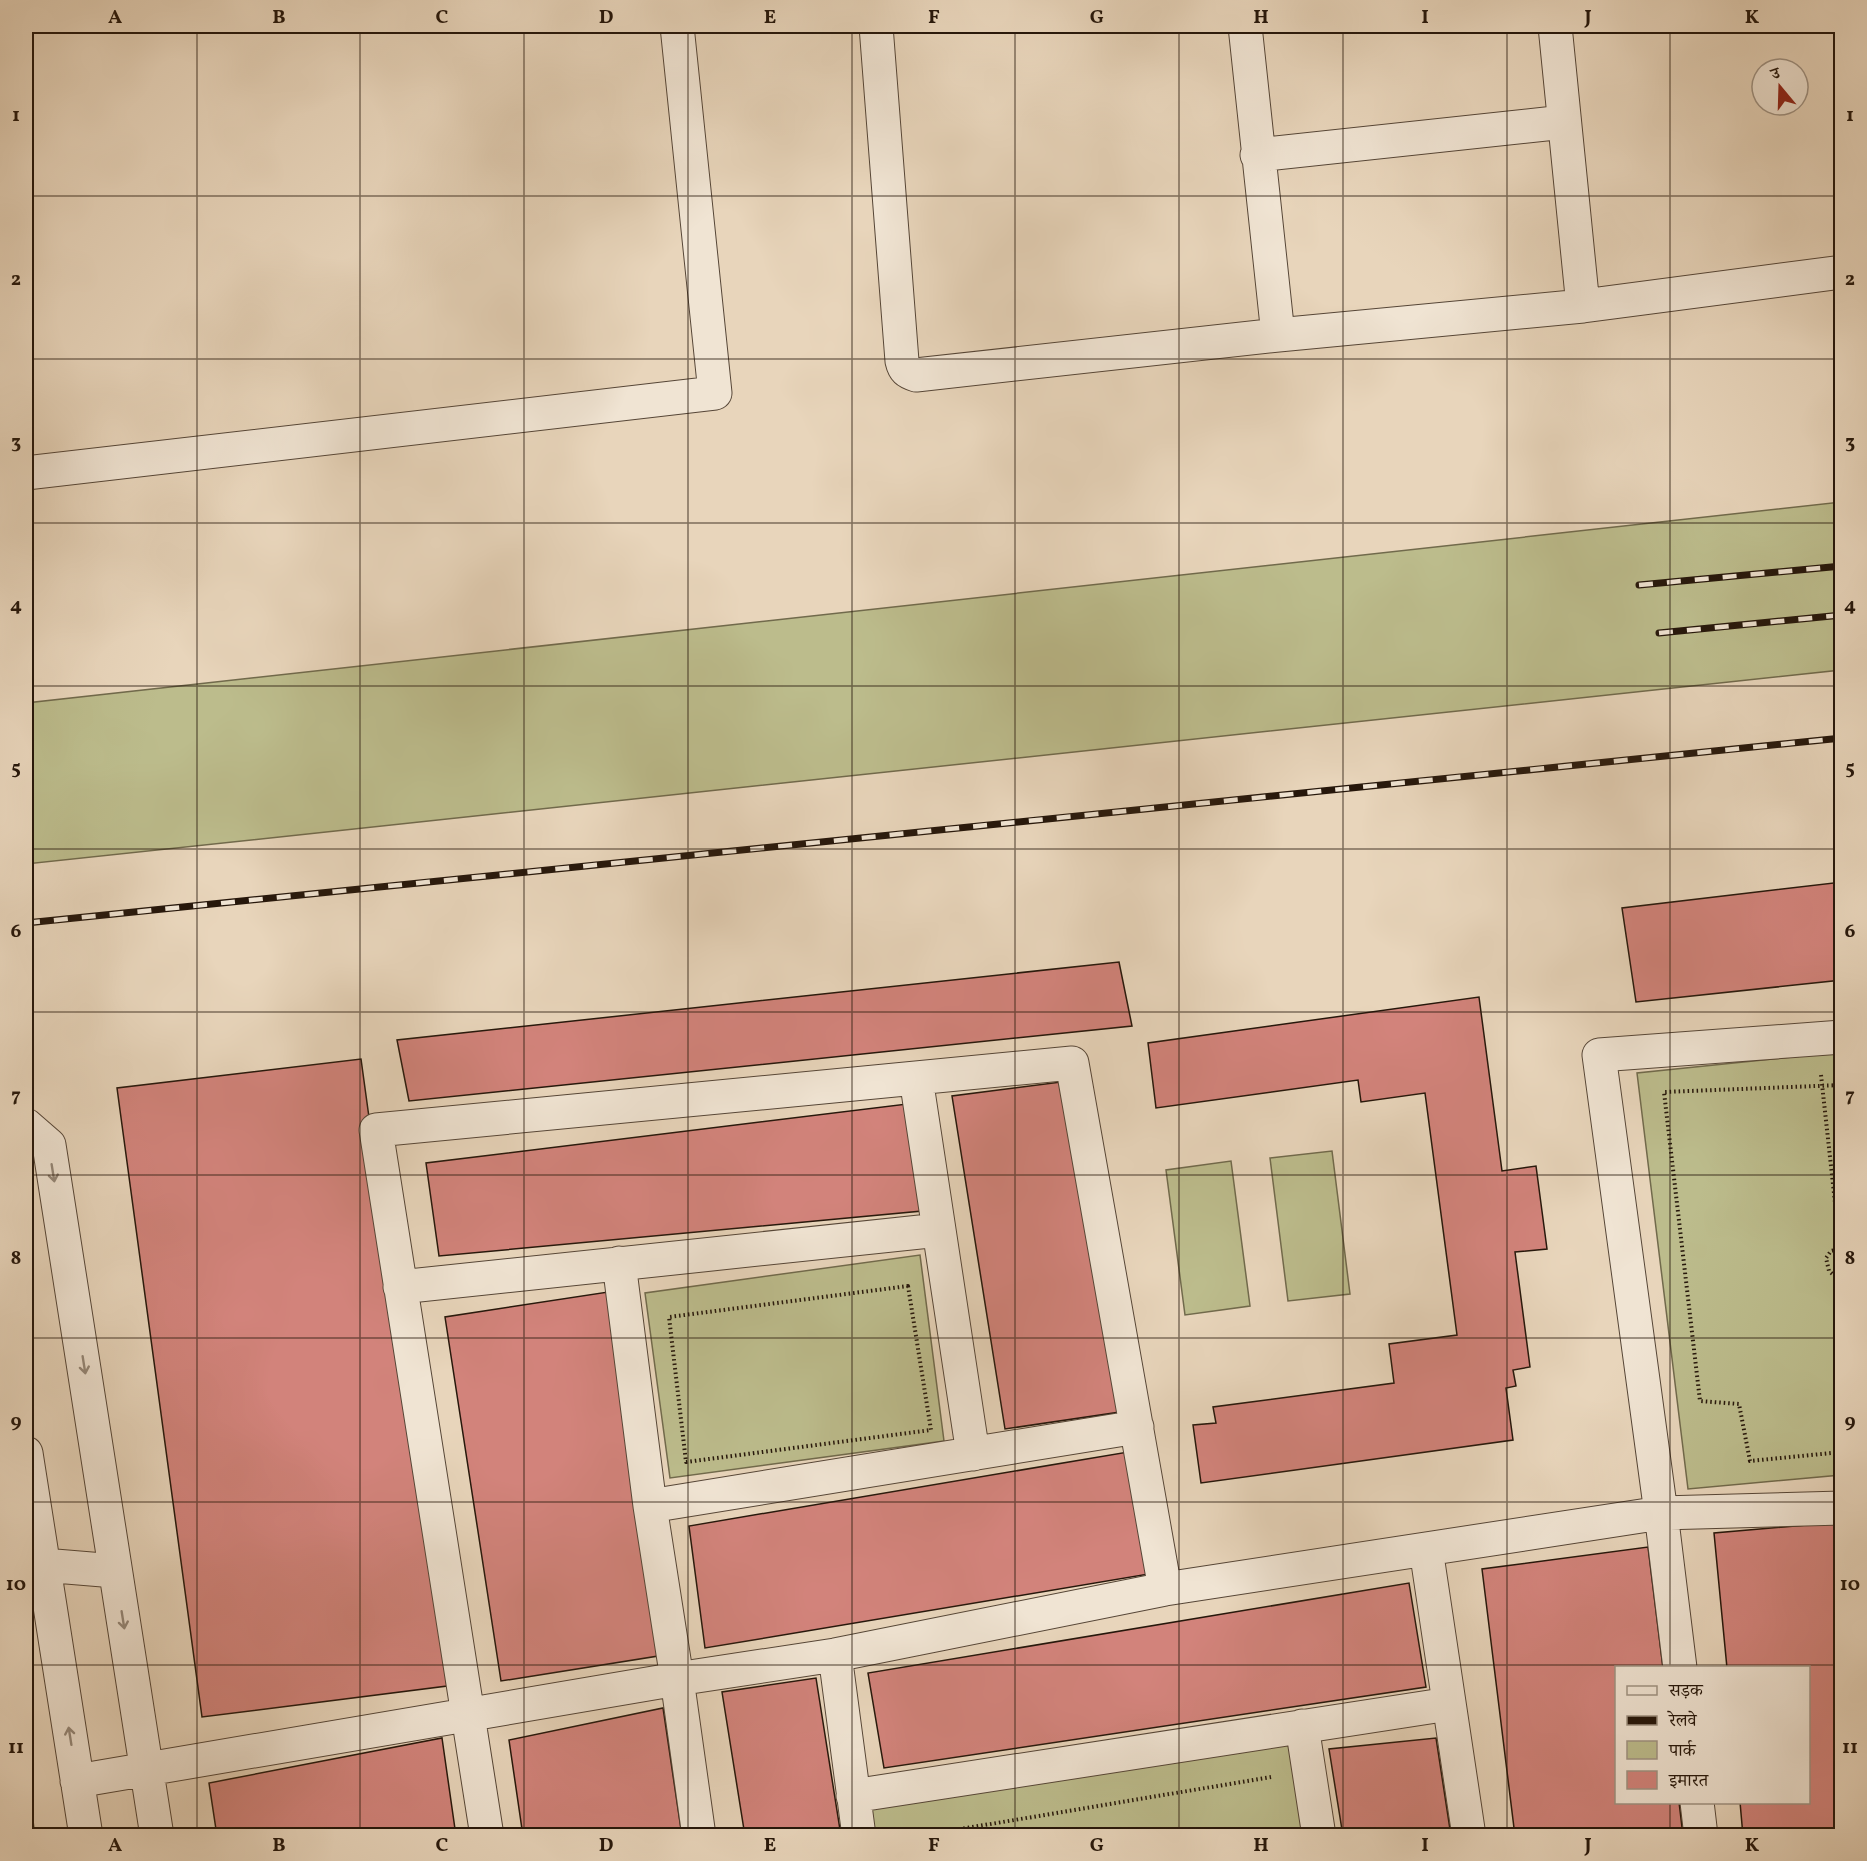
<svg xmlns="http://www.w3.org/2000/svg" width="1867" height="1861" viewBox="0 0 1867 1861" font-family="Vollkorn,'Noto Serif Devanagari',serif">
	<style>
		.green { fill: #bcbc8c; stroke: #716a4c; stroke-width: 1.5 }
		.building { fill: #d2837b; stroke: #26170b; stroke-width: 1.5 }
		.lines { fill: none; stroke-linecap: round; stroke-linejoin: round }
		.minor-casing { stroke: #564637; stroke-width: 35 }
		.path { stroke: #26170b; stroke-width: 4; stroke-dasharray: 1.5 3; stroke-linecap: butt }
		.minor { stroke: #f0e4d3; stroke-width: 33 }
		.rail-casing { stroke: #26170b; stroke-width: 7 }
		.rail { stroke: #f0e4d3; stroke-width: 4.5; stroke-dasharray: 14; stroke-linecap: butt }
		.oneway { stroke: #958879 }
		.grid { fill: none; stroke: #26170b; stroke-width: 1.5; stroke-opacity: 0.55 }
		.neatline { fill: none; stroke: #26170b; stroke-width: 2 }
		.grid-label { font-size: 20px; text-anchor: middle; font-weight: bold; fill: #26170b }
	</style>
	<rect width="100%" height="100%" fill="#e8d5bb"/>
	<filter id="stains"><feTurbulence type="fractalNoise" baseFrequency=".00333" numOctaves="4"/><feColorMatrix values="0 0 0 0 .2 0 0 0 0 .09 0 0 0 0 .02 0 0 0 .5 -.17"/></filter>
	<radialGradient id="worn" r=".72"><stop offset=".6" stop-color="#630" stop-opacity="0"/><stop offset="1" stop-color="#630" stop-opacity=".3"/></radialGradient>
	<path class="green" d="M1841,502V670L26,864V703Z
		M1841,1052V1475L1688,1489L1637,1073Z
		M1332,1151L1350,1294L1288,1301L1270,1158Z
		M1231,1161L1250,1306L1185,1315L1166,1170Z
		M920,1255L944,1441L670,1478L645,1293Z
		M1296,1742L1311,1835H870L865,1804Z
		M26,1772L35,1835H26Z"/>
	<path class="building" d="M1842,882V980L1636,1002L1622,908Z
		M1119,962L1132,1026L409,1101L397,1040Z
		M1479,997L1502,1171L1536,1166L1547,1249L1515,1252L1530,1367L1513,1370L1516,1386L1506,1388L1513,1440L1201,1483L1193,1425L1216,1423L1213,1407L1394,1383L1389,1344L1457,1335L1425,1093L1361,1102L1358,1080L1156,1108L1148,1043Z
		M361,1059L447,1686L202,1717L117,1088Z
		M1061,1082L1120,1412L1005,1429L952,1096Z
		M907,1104L922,1211L439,1256L426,1163Z
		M608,1292L658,1656L501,1681L445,1317Z
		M1128,1452L1149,1574L705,1648L689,1526Z
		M1842,1522V1836H1743L1740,1802H1808V1668H1727L1714,1533Z
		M1648,1547L1663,1668H1616V1802H1679L1683,1836H1515L1482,1569Z
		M1409,1583L1426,1687L884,1768L868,1673Z
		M816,1678L841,1836H745L722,1692Z
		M663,1708L682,1836H523L509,1740Z
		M442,1738L456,1836H217L209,1783Z
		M1436,1738L1451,1836H1343L1329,1749Z"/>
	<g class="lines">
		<defs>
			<path id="minor" d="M876,26L902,361C904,370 907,372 916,375L1278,335L1583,306L1842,272
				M1245,26L1278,335
				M1555,26L1583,306
				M1257,155L1564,122
				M26,473L715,393L677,26
				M916,1078L973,1454
				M26,1125L49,1145L157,1836
				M619,1263L650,1506L677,1679L699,1836
				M400,1287L939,1230
				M26,1453L86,1836
				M650,1506L1137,1427
				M1426,1549L1469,1836
				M26,1568L43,1565L115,1571
				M835,1655L859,1836
				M1680,1668L1661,1513L1599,1055L1842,1037
				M1302,1726L1319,1836
				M77,1781L677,1679L835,1655L1165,1589L1661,1513L1842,1508
				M853,1796L1449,1704
				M1697,1802L1701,1836
				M487,1836L376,1130L1072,1063L1165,1589"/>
		</defs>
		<use href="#minor" class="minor-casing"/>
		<path class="path" d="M1821,1075L1840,1248
			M1842,1085L1664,1092L1700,1401L1739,1404L1750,1461L1842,1452
			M1842,1248L1831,1251L1826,1258L1829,1271L1842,1282
			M908,1286L931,1430L686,1462L669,1317Z
			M919,1836L1271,1777"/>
		<use href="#minor" class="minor"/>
		<defs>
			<path id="rail" d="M1639,585L1842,566
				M1659,633L1842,615
				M26,923L1842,738"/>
		</defs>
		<use href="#rail" class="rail-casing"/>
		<use href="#rail" class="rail"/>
	</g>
	<defs><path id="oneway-shaft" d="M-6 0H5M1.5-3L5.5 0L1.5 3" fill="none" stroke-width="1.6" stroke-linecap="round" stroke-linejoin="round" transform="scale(1.5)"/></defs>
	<g class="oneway">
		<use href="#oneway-shaft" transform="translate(53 1173) rotate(81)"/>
		<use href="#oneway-shaft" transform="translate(84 1365) rotate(81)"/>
		<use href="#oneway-shaft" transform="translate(123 1620) rotate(81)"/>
		<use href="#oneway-shaft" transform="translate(70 1736) rotate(-99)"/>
	</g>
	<path class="grid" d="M197,26V1836M360,26V1836M524,26V1836M688,26V1836M852,26V1836M1015,26V1836M1179,26V1836M1343,26V1836M1507,26V1836M1670,26V1668M26,196H1842M26,359H1842M26,523H1842M26,686H1842M26,849H1842M26,1012H1842M26,1175H1842M26,1338H1842M26,1502H1842M26,1665H1842M1670,1802V1836"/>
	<rect width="1867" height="1861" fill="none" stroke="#e8d5bb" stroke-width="66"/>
	<rect x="1615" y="1666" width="195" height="138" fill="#f0e4d3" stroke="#9f9283" stroke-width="1.5"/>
	<rect x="1627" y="1686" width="30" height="9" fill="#f0e4d3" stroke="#9f9283" stroke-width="1.5"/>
	<text x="1669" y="1696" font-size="18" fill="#26170b">सड़क</text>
	<rect x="1627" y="1716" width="30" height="9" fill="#26170b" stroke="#9f9283" stroke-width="1.5"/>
	<text x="1669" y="1726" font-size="18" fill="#26170b">रेलवे</text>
	<rect x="1627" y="1741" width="30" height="18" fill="#bcbc8c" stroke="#9f9283" stroke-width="1.5"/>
	<text x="1669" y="1756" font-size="18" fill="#26170b">पार्क</text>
	<rect x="1627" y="1771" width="30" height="18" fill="#d2837b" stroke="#9f9283" stroke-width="1.5"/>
	<text x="1669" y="1786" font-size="18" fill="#26170b">इमारत</text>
	<g transform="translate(1780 87) rotate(341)"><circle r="28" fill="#f0e4d3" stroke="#9f9283" stroke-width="1.5"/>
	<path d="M0-4.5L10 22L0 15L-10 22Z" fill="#8f2418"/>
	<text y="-9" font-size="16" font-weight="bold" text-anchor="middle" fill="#26170b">उ</text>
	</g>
	<rect x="33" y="33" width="1801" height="1795" class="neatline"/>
	<g class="grid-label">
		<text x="115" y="23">A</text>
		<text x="279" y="23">B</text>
		<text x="442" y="23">C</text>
		<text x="606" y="23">D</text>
		<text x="770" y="23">E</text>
		<text x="934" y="23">F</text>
		<text x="1097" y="23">G</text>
		<text x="1261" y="23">H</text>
		<text x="1425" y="23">I</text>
		<text x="1588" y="23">J</text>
		<text x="1752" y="23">K</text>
		<text x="16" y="121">1</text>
		<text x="1850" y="121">1</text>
		<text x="16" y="285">2</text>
		<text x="1850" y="285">2</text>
		<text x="16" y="448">3</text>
		<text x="1850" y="448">3</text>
		<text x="16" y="611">4</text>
		<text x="1850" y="611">4</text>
		<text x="16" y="774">5</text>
		<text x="1850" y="774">5</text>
		<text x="16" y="937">6</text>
		<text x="1850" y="937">6</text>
		<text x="16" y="1101">7</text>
		<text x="1850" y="1101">7</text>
		<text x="16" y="1264">8</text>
		<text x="1850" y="1264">8</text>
		<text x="16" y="1427">9</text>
		<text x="1850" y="1427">9</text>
		<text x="16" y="1590">10</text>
		<text x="1850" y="1590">10</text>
		<text x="16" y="1753">11</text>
		<text x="1850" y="1753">11</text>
		<text x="115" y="1851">A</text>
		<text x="279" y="1851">B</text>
		<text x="442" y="1851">C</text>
		<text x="606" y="1851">D</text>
		<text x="770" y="1851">E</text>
		<text x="934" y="1851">F</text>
		<text x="1097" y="1851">G</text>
		<text x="1261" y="1851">H</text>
		<text x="1425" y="1851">I</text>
		<text x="1588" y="1851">J</text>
		<text x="1752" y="1851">K</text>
	</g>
	<rect width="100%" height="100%" filter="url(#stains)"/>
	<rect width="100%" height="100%" fill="url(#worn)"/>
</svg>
